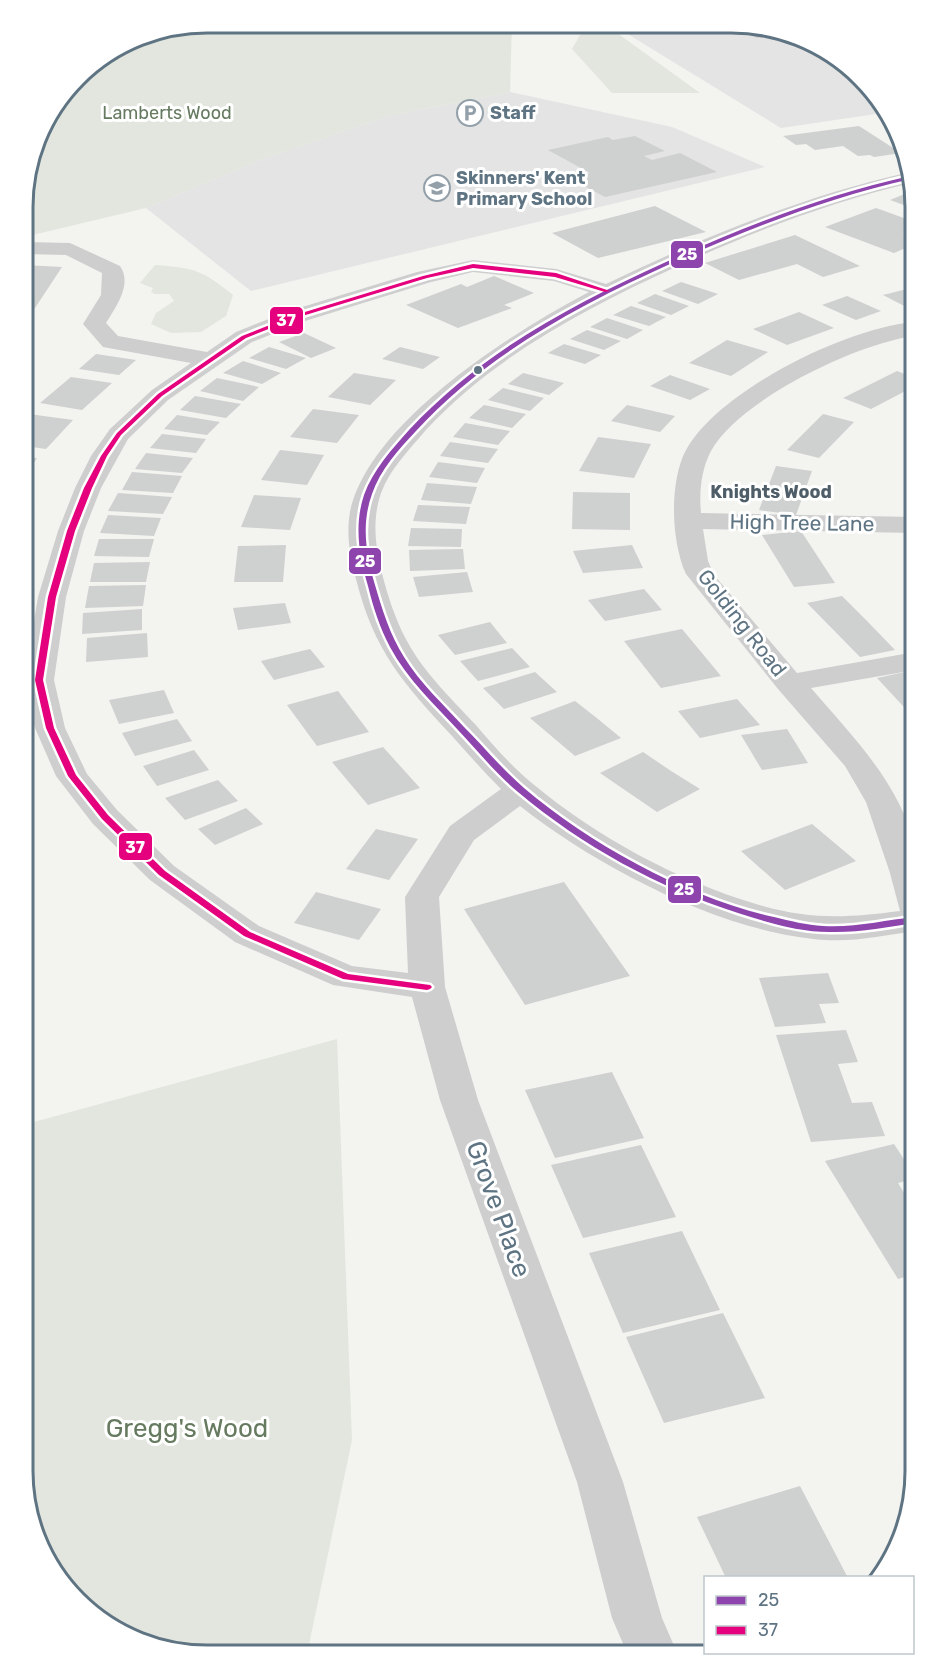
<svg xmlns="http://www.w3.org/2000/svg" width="938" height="1678" viewBox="0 0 938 1678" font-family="Rubik,sans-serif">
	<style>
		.built { fill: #e3e4e3 }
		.green { fill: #e2e6de }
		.building { fill: #cfd0d0 }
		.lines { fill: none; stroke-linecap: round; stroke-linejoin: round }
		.minor { fill: #cececf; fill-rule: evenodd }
		.bus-1-casing { stroke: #fff; stroke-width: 5 }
		.bus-2-casing { stroke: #fff; stroke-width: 5 }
		.bus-1 { fill: #8e44ad; fill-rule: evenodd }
		.bus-2 { fill: #e5007d; fill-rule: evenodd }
		.bus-dot { fill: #5f7483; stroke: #fff; stroke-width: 2 }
		.labels { text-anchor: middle; stroke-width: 6; stroke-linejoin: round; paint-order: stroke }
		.far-park-label { font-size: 18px; fill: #657a5f; stroke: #fff }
		.far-poi-label { font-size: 18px; font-weight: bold; fill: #5f7483; stroke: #fff; text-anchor: start }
		.far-neighbourhood-label { font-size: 18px; font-weight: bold; fill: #4e5d68; stroke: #fff }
		.street-label { font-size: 21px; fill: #5f7483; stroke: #fff }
		.near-street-label { font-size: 26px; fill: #5f7483; stroke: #fff }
		.near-park-label { font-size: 26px; fill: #657a5f; stroke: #fff }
		.rim { fill: none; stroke: #5f7483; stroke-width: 3 }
		.line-badge { stroke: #fff; stroke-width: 2 }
		.badge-label { font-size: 16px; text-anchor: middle; font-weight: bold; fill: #fff }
	</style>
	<rect width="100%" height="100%" fill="#f3f3f0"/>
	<path class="built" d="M613,25L766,26L852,68L882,113L781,128Z
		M510,92L672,127L765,167L251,291L146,208L265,158L392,115Z"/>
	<path class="green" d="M207,23H229L258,27L304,23L512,24L510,92L392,115L265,158L146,208L24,237V184L42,125L85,69L134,38Z
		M586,25H606L700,93H612L572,49Z
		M155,265C195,268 202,270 233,295L226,316L201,332L171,333L151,324L156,313L174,301L169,294H155L151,292L153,288L140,283Z
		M337,1039L352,1440L307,1654H183L136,1641L86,1610L32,1530L23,1471V1125Z"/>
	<path class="building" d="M731,26H766L782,34L757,38Z
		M859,126L901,153L874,157L870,155L858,156L843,146L815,150L806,144L796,145L783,136Z
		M635,136L665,151L644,156L652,160L680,153L717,172L605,197L569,178L590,173L548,150L608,137L613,140Z
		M913,192L915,209L890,200L907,193Z
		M655,206L706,232L598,258L552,233Z
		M876,208L915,222V228L903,233L915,237V244L894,253L825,227Z
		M795,235L860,266L823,277L797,264L739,280L705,263Z
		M24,265L62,267L33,311L24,310Z
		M494,276L534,293L504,305L512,308L458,328L406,305L461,284L467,287Z
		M681,282L718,294L698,304L662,291Z
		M907,289L915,293V307L910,309L883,295Z
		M655,294L689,306L671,315L637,303Z
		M847,296L881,311L856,320L822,305Z
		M631,306L666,317L649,326L613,315Z
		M799,312L834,328L787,345L753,329Z
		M607,318L643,330L627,339L590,327Z
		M587,330L621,341L604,350L570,339Z
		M304,333L336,348L311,358L279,342Z
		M727,340L768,352L731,376L689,363Z
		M564,344L601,355L585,364L548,353Z
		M269,347L306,358L286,369L249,358Z
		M400,347L440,357L423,369L382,359Z
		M96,354L136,360L119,375L79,369Z
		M243,361L281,373L262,384L223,373Z
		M897,371L915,378V386L871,409L843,398Z
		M354,373L396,380L370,405L328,397Z
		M523,373L564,383L549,395L508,384Z
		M670,375L710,389L690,400L650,386Z
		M71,377L112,383L82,410L40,403Z
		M217,378L259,387L243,401L200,391Z
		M503,388L544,398L530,411L488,400Z
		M195,396L241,404L226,418L180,410Z
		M484,405L526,414L512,428L469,418Z
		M627,405L675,416L660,432L611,421Z
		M313,409L359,415L337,443L290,437Z
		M29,414L73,420L46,449L24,446V420Z
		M823,414L854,422L819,458L787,450Z
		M177,415L220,422L207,435L164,429Z
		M465,423L510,431L498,445L453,437Z
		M162,434L206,439L196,453L150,448Z
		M598,437L651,444L634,478L579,471Z
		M450,442L498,449L488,463L440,456Z
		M280,450L324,455L307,485L261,480Z
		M146,453L193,458L182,473L135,469Z
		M24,457L37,458L24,478Z
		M438,462L485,468L477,483L429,477Z
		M776,466L812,471L796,515L759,510Z
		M132,472L182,476L173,493L122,490Z
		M427,483L477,487L471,504L421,500Z
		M573,492L630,493V530L572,529Z
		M118,493L172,497L163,514L108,511Z
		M254,495L301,498L290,530L241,527Z
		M418,505L470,507L466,524L413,521Z
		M108,515L161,518L154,536L100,533Z
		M411,528L462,529L461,547L408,546Z
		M801,531L835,583L794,587L762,535Z
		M99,539H154L149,557L94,556Z
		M286,545L283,582H234L238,546Z
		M632,545L643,568L583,573L573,551Z
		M463,549L465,569L410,571L409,550Z
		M150,562L146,582H90L94,563Z
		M467,572L473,592L419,597L413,577Z
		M146,585L143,606L85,608L89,586Z
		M644,589L662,610L605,621L588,600Z
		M842,596L868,622L895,650L860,657L807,603Z
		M285,603L291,623L238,630L233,608Z
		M142,609V630L82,634L83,613Z
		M490,622L507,643L455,655L438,635Z
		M682,629L721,676L661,688L624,641Z
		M147,633L148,657L86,662L87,638Z
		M512,648L530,667L478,681L460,661Z
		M310,649L325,667L274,680L261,661Z
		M914,670L915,672V719L877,678Z
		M535,672L557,692L504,709L483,688Z
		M164,690L174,713L119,724L109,700Z
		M338,691L369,732L317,746L287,705Z
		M737,699L760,725L700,738L678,711Z
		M575,701L598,719L621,738L575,756L530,718Z
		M177,719L192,741L135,756L122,733Z
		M787,729L808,763L762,770L741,735Z
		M383,747L420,788L368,805L332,762Z
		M194,750L209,770L157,786L143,766Z
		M643,752L671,771L700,789L657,812L600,773Z
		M218,780L238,801L185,820L165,798Z
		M246,808L263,824L215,845L198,829Z
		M812,824L856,861L785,890L741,851Z
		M376,829L418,839L389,880L346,869Z
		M564,882L630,976L525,1005L464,909Z
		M316,892L381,909L359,940L294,923Z
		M828,973L839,1003L819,1004L826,1023L775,1027L759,978Z
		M846,1030L858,1062L838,1064L852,1103L872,1102L885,1136L811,1142L776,1035Z
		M612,1072L644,1138L555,1158L525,1090Z
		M894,1144L915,1176V1179L898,1183L915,1210V1274L898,1279L825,1161Z
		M641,1145L676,1217L583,1238L551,1165Z
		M682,1231L720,1310L623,1333L589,1253Z
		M915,1283V1305L904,1286Z
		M723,1313L765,1398L664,1423L626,1337Z
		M800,1486L848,1578H726L697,1517Z"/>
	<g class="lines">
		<path class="minor" d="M910,172L911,183C830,202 753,232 678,266C586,308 494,356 425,431C409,450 390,469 381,493C371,522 376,552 384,581C403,651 427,673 475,724C493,745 511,766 533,784C597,837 676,880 756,904C809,920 846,918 900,911L890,873L866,802L845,766L778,689L686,574C671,542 669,482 686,450C719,390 848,327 915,322V336C860,342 738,400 711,451C701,470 699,492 701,513L915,517V533L703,529L708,561L714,575L797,673L915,652V670L811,688C852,736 901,784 915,848C919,868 915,909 915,931C886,935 855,942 825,940C725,934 597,867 520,806L474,840L439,897L445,987L478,1100L623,1482L662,1618L678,1655H628L612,1618L577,1482L440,1100L412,997L333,985L235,942L150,880L93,824L56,776L35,728L24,680L38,597L58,531L75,488L91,456L110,429L152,390L191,363L103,347L83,324L101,295L102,273L66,255L24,254V242L70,243L120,266C133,284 115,308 106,323L118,336L207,352L236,332L289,311L417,272L473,260L556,269L606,284C704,237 803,196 910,172ZM473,272L554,281L589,292C513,332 369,422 350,512C346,535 350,557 356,579C374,651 403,683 452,736C468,754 484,772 501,789L450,826L405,897L408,973L352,966L259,926L174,866L117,810L87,774L65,728L54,680L66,597L84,531L101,488L128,439L168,400L252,342L305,321L431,282Z"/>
		<defs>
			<path id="bus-1" d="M910,176L911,179C827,198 748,229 670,264C577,306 486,355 416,431C399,449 380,470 372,494C361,524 366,555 375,585C382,609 390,635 404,657C420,683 443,704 464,727C484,747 502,769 524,788C591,845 688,898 774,917C790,921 807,925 823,926C854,928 885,920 915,917V923C887,927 858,933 829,932C799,932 766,922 738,913C659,888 582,846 518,792C496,774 478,751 458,730C434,704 407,679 390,647C380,628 373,607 368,586C359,556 354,525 364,495C373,470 392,449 409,430C482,352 571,305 666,262C745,226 825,195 910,176Z"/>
			<path id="bus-2" d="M473,264L556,273L610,291L605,292L555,277L473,268L427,278L299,317L246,338L162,396L121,435L107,456L92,488L75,531L56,597L43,680L54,728L76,775L108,815L165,871L250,932L348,974L430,985L432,987L430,989L427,990L343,979L244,936L159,875L102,819L68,776L46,728L35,680L48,597L67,531L84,488L101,456L117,433L158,394L242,336L295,315L423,276Z"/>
		</defs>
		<use href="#bus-1" class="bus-1-casing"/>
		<use href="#bus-2" class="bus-2-casing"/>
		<use href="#bus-1" class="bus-1"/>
		<use href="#bus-2" class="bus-2"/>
	</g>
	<defs>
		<symbol id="parking-ring" viewBox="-11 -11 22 22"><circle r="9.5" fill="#fff" stroke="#93a0a9" stroke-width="1.5"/><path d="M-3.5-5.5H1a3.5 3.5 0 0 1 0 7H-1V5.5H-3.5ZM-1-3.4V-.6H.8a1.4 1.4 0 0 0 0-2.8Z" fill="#93a0a9"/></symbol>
		<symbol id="school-ring" viewBox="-11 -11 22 22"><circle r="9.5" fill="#fff" stroke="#93a0a9" stroke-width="1.5"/><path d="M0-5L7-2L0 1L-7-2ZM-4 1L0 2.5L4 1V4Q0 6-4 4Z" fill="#93a0a9"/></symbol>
	</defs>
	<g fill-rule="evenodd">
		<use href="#parking-ring" x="455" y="98" width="30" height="30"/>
		<use href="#school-ring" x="422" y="173" width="30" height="30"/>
	</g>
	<circle class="bus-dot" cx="478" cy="370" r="5"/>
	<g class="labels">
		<g class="far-park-label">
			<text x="167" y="119">Lamberts Wood</text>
		</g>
		<g class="far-poi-label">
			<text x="490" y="119">Staff</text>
			<text x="456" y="184">Skinners' Kent<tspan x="456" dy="21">Primary School</tspan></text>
		</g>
		<g class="far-neighbourhood-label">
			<text x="771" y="498">Knights Wood</text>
		</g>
		<g class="street-label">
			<text transform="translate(802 523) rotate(1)" y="7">High Tree Lane</text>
			<text transform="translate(742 623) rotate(52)" y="7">Golding Road</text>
		</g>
		<g class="near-street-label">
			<text transform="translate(499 1209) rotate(70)" y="9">Grove Place</text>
		</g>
		<g class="near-park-label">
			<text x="187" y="1437">Gregg's Wood</text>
		</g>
	</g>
	<path d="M0 0H938V1678H0ZM207 33H731A174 174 0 0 1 905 207V1471A174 174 0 0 1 731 1645H207A174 174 0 0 1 33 1471V207A174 174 0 0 1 207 33Z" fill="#fff" fill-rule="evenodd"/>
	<path class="rim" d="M207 33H731A174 174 0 0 1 905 207V1471A174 174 0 0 1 731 1645H207A174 174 0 0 1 33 1471V207A174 174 0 0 1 207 33Z"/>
	<g class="line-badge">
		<rect x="670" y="240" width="34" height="29" rx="6" fill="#8e44ad"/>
		<rect x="269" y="306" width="35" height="29" rx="6" fill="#e5007d"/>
		<rect x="348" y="547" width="34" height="28" rx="6" fill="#8e44ad"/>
		<rect x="118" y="832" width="35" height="29" rx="6" fill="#e5007d"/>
		<rect x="667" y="875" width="35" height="29" rx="6" fill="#8e44ad"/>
	</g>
	<g class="badge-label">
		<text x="687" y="260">25</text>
		<text x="286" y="326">37</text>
		<text x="365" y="567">25</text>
		<text x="135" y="853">37</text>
		<text x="684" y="895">25</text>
	</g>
	<rect x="704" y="1576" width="210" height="78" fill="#ffffff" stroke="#bfc7cd" stroke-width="1.5"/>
	<rect x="716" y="1596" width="30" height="9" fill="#8e44ad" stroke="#bfc7cd" stroke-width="1.5"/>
	<text x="758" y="1606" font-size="18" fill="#5f7483">25</text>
	<rect x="716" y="1626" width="30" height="9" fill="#e5007d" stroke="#bfc7cd" stroke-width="1.5"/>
	<text x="758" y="1636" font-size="18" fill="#5f7483">37</text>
</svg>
